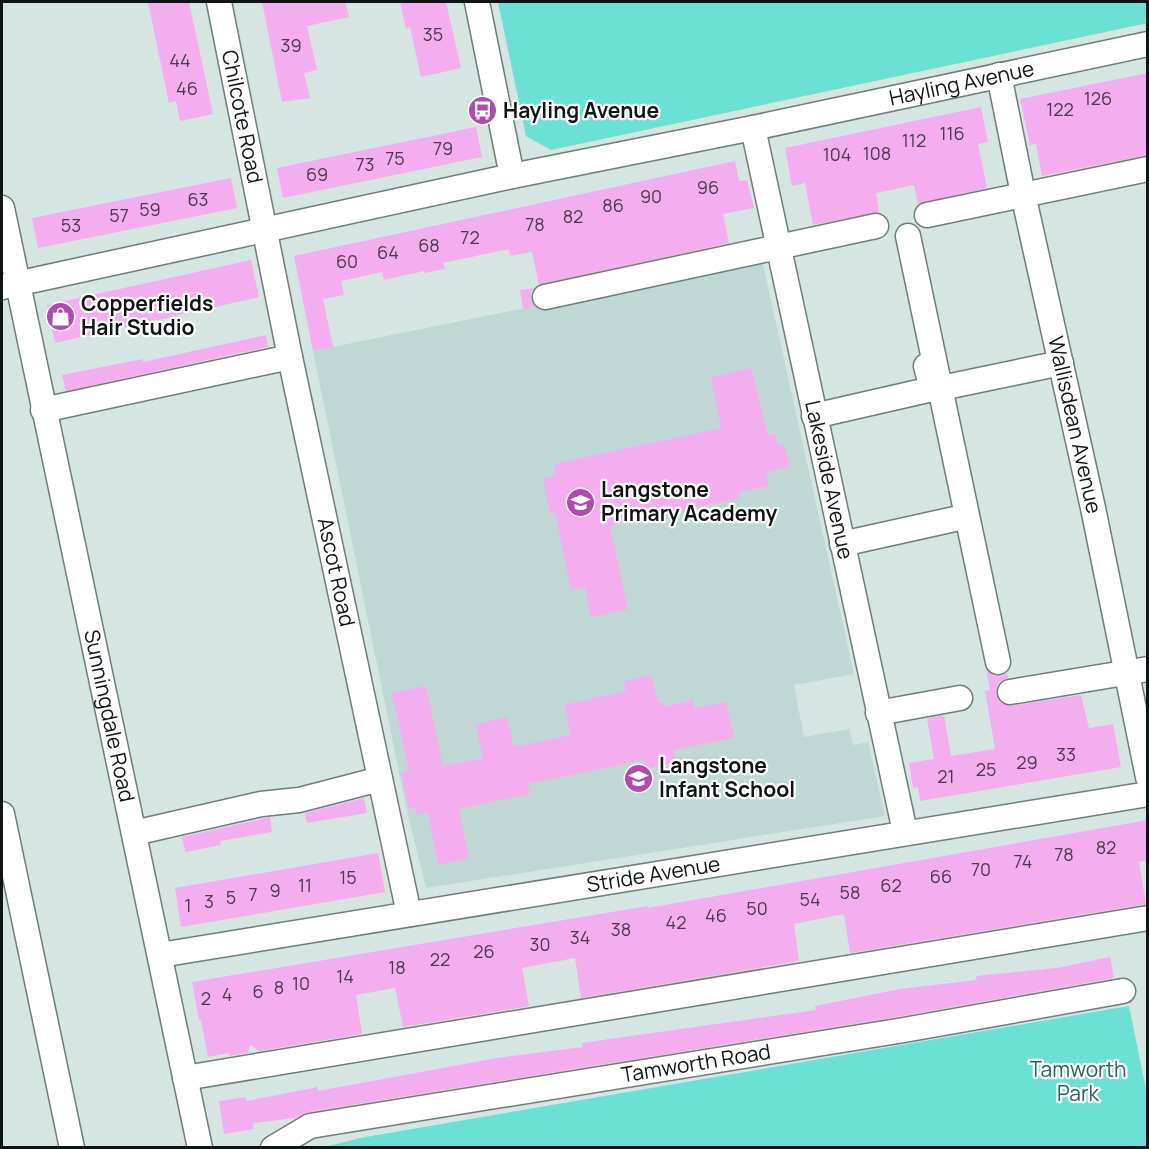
<svg xmlns="http://www.w3.org/2000/svg" width="1149" height="1149" viewBox="0 0 1149 1149" font-family="Manrope,sans-serif">
	<style>
		.built { fill: #c0d8d5 }
		.green { fill: #6be0d4 }
		.building { fill: #f4aef0 }
		.lines { fill: none; stroke-linecap: round; stroke-linejoin: round }
		.minor-casing { stroke: #6e7d7b; stroke-width: 27 }
		.minor { stroke: #fff; stroke-width: 24 }
		.labels { text-anchor: middle; stroke-width: 4.5; stroke-linejoin: round; paint-order: stroke }
		.number-label { font-size: 18px; fill: #483a4a }
		.street-label { font-size: 21px; fill: #0e1313; stroke: #fff }
		.poi-label { font-size: 21px; font-weight: bold; fill: #0e1313; stroke: #fff; text-anchor: start }
		.park-label { font-size: 21px; fill: #2a615c; stroke: #fff }
	</style>
	<rect width="100%" height="100%" fill="#d4e5e2"/>
	<path class="built" d="M762,260L854,674L794,685L804,737L849,729L853,745L868,742L885,816L426,888L407,811L313,351Z"/>
	<path class="green" d="M498,2H1147L1148,23L551,150L526,136Z
		M1129,1006L1147,1094V1147H325L360,1138Z"/>
	<path class="building" d="M148,2H189L213,114L180,121L176,101L169,103Z
		M262,2H345L349,17L307,26L317,70L304,73L310,98L282,102Z
		M400,2H446L461,68L421,77L410,27L406,29Z
		M1148,73V155L1042,176L1036,144L1030,145L1020,99Z
		M981,107L988,142L978,144L987,188L918,204L914,185L876,193L879,212L813,225L805,183L792,186L785,148Z
		M476,127L482,157L283,198L277,168Z
		M735,161L739,181L747,180L754,208L723,214L729,243L539,285L532,252L510,256L509,249L443,263L445,269L425,273L424,271L384,280L382,272L341,281L344,295L323,299L333,347L313,351L294,256Z
		M231,178L237,208L38,248L32,218Z
		M251,260L259,297L55,343L47,305Z
		M535,288L531,293V299L534,306L523,309L520,290Z
		M266,335L268,347L66,391L62,375L143,359V362Z
		M751,368L768,436L776,434L778,445L784,444L790,467L766,472L769,486L739,492L740,498L610,526L628,609L591,617L585,588L571,590L555,513L550,514L543,479L556,476L554,464L721,428L711,377Z
		M986,668L994,676H1002L1007,673L1008,678L1001,681L997,686L996,694L999,701L1006,705L1012,706L1081,695L1089,728L1113,724L1121,767L920,801L918,787L913,788L909,763L934,759L927,719L944,715L951,756L995,749L985,691L990,690Z
		M651,675L658,703L663,702L664,707L693,700L695,708L726,702L734,738L673,750L676,762L645,769L643,760L528,784L530,794L459,809L469,858L438,865L428,813L417,815L415,808L409,809L401,773L409,771L392,693L426,686L443,766L483,758L476,724L507,717L514,747L571,735L564,705L626,691L624,681Z
		M364,798L367,813L307,823L305,813Z
		M270,817L272,832L220,841L221,845L186,852L184,846L182,837Z
		M1148,820V860L1139,862L1146,904L850,953L844,914L794,924L799,961L581,998L575,958L522,968L529,1006L403,1027L395,988L356,995L362,1034L259,1051L250,1045L248,1053L229,1056V1053L208,1057L201,1020H199L192,982L648,906V908L682,902Z
		M378,853L385,892L181,927L175,888Z
		M1110,957L1114,978L902,1016L308,1112L295,1118L253,1123L254,1129L224,1134L219,1101L246,1097L247,1101L318,1087V1091L497,1058L583,1047L582,1043L816,1010L815,1006L900,989L977,980L976,976L1057,968Z"/>
	<g class="lines">
		<defs>
			<g id="minor">
				<path id="s1" d="M219,2L290,357L409,914"/>
				<path d="M477,2L512,176"/>
				<path id="s2" d="M999,75L1023,194L1093,508L1148,777"/>
				<path id="s3" d="M753,128L905,832"/>
				<path id="s4" d="M2,208L200,1148"/>
				<path d="M927,215L1148,169"/>
				<path d="M908,236L998,662"/>
				<path id="s5" d="M2,287L512,176L753,128L1148,44"/>
				<path d="M545,297L876,226"/>
				<path d="M941,388L1061,363"/>
				<path d="M43,410L290,357"/>
				<path d="M814,416L932,389L926,366"/>
				<path d="M842,544L959,518"/>
				<path d="M1010,692L1148,669"/>
				<path d="M878,713L960,698"/>
				<path d="M2,814L72,1148"/>
				<path d="M134,833L261,804L299,800L380,779"/>
				<path id="s6" d="M160,955L1148,794"/>
				<path d="M185,1078L1148,918"/>
				<path id="s7" d="M273,1148L310,1126L904,1030L1123,991"/>
			</g>
		</defs>
		<use href="#minor" class="minor-casing"/>
		<use href="#minor" class="minor"/>
	</g>
	<defs>
		<symbol id="bus-disc" viewBox="-11 -11 22 22"><circle r="9.5" fill="#b04aae" stroke="#fff"/><path d="M-5-6H5V4H4V6H2V4H-2V6H-4V4H-5ZM-3.5-4V0h7V-4ZM-3.5 1.2v1.5H-2V1.2ZM2 1.2v1.5H3.5V1.2Z" fill="#fff"/></symbol>
		<symbol id="shop-disc" viewBox="-11 -11 22 22"><circle r="9.5" fill="#b04aae" stroke="#fff"/><path d="M-5-2.5h2.3a2.7 3.5 0 0 1 5.4 0H5L5.5 6h-11ZM-1.5-2.5h3a1.5 2.3 0 0 0-3 0Z" fill="#fff"/></symbol>
		<symbol id="school-disc" viewBox="-11 -11 22 22"><circle r="9.5" fill="#b04aae" stroke="#fff"/><path d="M0-5L7-2L0 1L-7-2ZM-4 1L0 2.5L4 1V4Q0 6-4 4Z" fill="#fff"/></symbol>
	</defs>
	<g fill-rule="evenodd">
		<use href="#bus-disc" x="466" y="94" width="33" height="33"/>
		<use href="#shop-disc" x="44" y="300" width="33" height="33"/>
		<use href="#school-disc" x="564" y="486" width="33" height="33"/>
		<use href="#school-disc" x="622" y="762" width="33" height="33"/>
	</g>
	<g class="labels">
		<g class="number-label">
			<text x="433" y="41">35</text>
			<text x="291" y="52">39</text>
			<text x="180" y="67">44</text>
			<text x="187" y="95">46</text>
			<text x="1098" y="105">126</text>
			<text x="1060" y="116">122</text>
			<text x="952" y="140">116</text>
			<text x="914" y="147">112</text>
			<text x="443" y="155">79</text>
			<text x="877" y="160">108</text>
			<text x="837" y="161">104</text>
			<text x="395" y="165">75</text>
			<text x="365" y="171">73</text>
			<text x="317" y="181">69</text>
			<text x="708" y="194">96</text>
			<text x="651" y="203">90</text>
			<text x="198" y="206">63</text>
			<text x="613" y="212">86</text>
			<text x="150" y="216">59</text>
			<text x="119" y="222">57</text>
			<text x="573" y="223">82</text>
			<text x="535" y="231">78</text>
			<text x="71" y="232">53</text>
			<text x="470" y="244">72</text>
			<text x="429" y="252">68</text>
			<text x="388" y="259">64</text>
			<text x="347" y="268">60</text>
			<text x="1066" y="761">33</text>
			<text x="1027" y="769">29</text>
			<text x="986" y="776">25</text>
			<text x="946" y="783">21</text>
			<text x="1106" y="854">82</text>
			<text x="1064" y="861">78</text>
			<text x="1023" y="868">74</text>
			<text x="981" y="876">70</text>
			<text x="941" y="883">66</text>
			<text x="348" y="884">15</text>
			<text x="305" y="892">11</text>
			<text x="891" y="892">62</text>
			<text x="275" y="897">9</text>
			<text x="850" y="899">58</text>
			<text x="253" y="901">7</text>
			<text x="231" y="904">5</text>
			<text x="810" y="906">54</text>
			<text x="209" y="908">3</text>
			<text x="188" y="912">1</text>
			<text x="757" y="915">50</text>
			<text x="716" y="922">46</text>
			<text x="676" y="929">42</text>
			<text x="621" y="936">38</text>
			<text x="580" y="944">34</text>
			<text x="540" y="951">30</text>
			<text x="484" y="958">26</text>
			<text x="440" y="966">22</text>
			<text x="397" y="974">18</text>
			<text x="345" y="983">14</text>
			<text x="301" y="990">10</text>
			<text x="279" y="994">8</text>
			<text x="258" y="998">6</text>
			<text x="227" y="1001">4</text>
			<text x="206" y="1005">2</text>
		</g>
		<g class="street-label">
			<text dy="7" stroke="none"><textPath href="#s5" startOffset="981">Hayling Avenue</textPath></text>
			<text dy="7" stroke="none"><textPath href="#s1" startOffset="117">Chilcote Road</textPath></text>
			<text dy="7" stroke="none"><textPath href="#s2" startOffset="358">Wallisdean Avenue</textPath></text>
			<text dy="7" stroke="none"><textPath href="#s3" startOffset="360">Lakeside Avenue</textPath></text>
			<text dy="7" stroke="none"><textPath href="#s1" startOffset="582">Ascot Road</textPath></text>
			<text dy="7" stroke="none"><textPath href="#s4" startOffset="519">Sunningdale Road</textPath></text>
			<text dy="7" stroke="none"><textPath href="#s6" startOffset="500">Stride Avenue</textPath></text>
			<text dy="7" stroke="none"><textPath href="#s7" startOffset="434">Tamworth Road</textPath></text>
		</g>
		<g class="poi-label">
			<text x="503" y="118">Hayling Avenue</text>
			<text x="81" y="311">Copperfields<tspan x="81" dy="24">Hair Studio</tspan></text>
			<text x="601" y="497">Langstone<tspan x="601" dy="24">Primary Academy</tspan></text>
			<text x="659" y="773">Langstone<tspan x="659" dy="24">Infant School</tspan></text>
		</g>
		<g class="park-label">
			<text x="1078" y="1077">Tamworth<tspan x="1078" dy="24">Park</tspan></text>
		</g>
	</g>
	<rect width="1149" height="1149" fill="none" stroke="#0e1313" stroke-width="6"/>
</svg>
